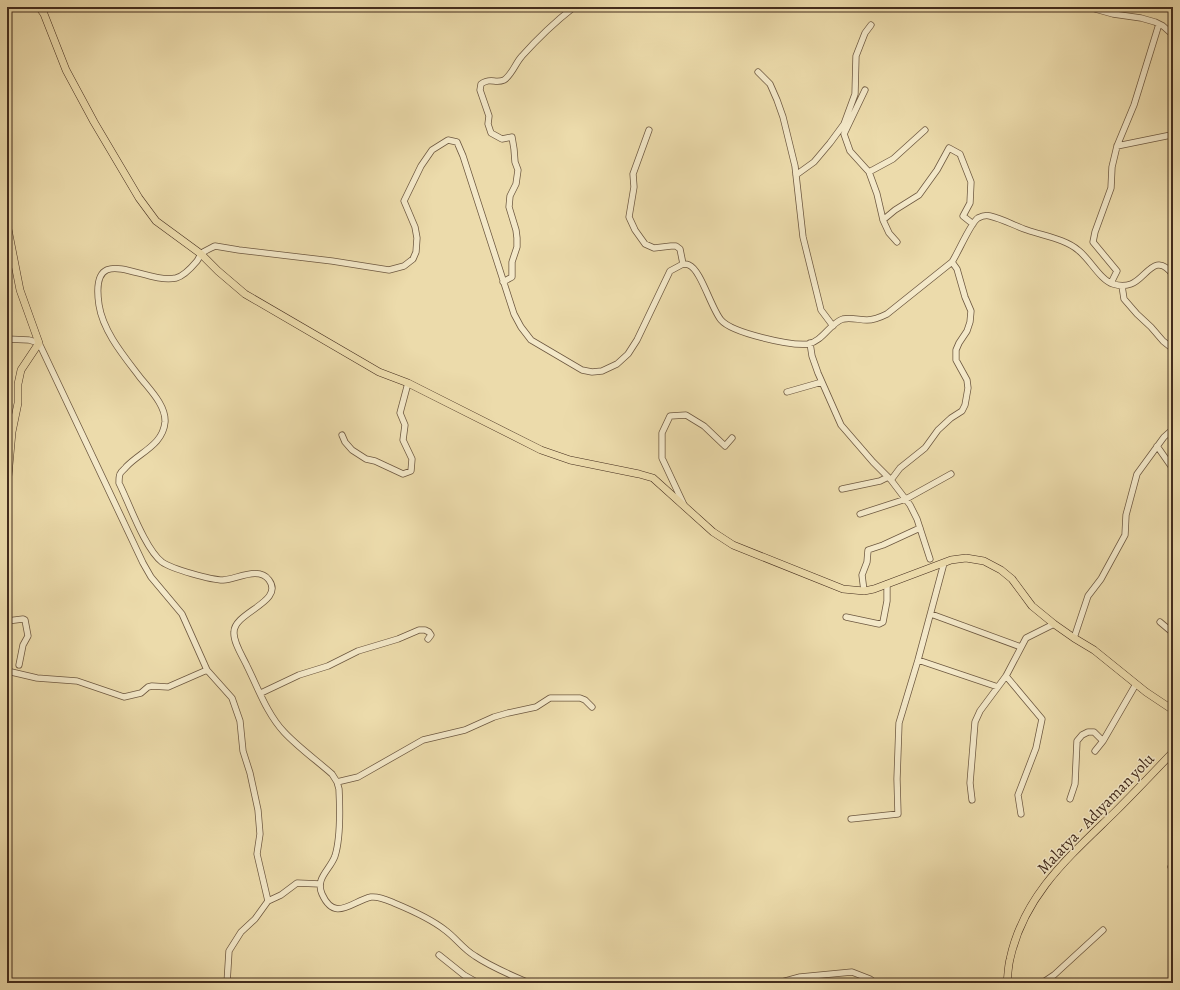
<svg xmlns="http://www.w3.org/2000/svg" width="1180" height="990" viewBox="0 0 1180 990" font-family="Alegreya,serif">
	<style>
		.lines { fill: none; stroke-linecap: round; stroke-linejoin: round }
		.minor-casing { stroke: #6d5840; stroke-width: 7 }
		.major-casing { stroke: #432c1d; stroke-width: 8 }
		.minor { stroke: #f3e8c8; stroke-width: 5.5 }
		.major { stroke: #ecdbab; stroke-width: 7 }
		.labels { text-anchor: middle; stroke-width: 3; stroke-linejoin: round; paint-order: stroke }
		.street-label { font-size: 16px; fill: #432c1d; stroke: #f3e8c8 }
	</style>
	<rect width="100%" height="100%" fill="#ecdbab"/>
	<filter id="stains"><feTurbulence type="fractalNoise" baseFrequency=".005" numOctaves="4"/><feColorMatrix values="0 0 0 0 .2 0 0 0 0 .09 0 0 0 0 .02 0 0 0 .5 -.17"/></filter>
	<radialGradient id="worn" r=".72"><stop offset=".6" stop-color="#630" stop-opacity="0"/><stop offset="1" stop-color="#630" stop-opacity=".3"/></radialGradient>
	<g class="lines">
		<defs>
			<path id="minor" d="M1088,7L1113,14L1141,18L1155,22L1163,26L1173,35
				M758,72L770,84L777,100L783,117L795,166L803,237L821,310L833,326
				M865,90L844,134L850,151L869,172
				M649,130L633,174L634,187L629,217L635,230L645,244L654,248L671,246H676L680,249L683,264
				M925,130L893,159L869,172L877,194L883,220L895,210L919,195L937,170L949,148L960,154L971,182L970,203L963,216L973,224
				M1117,146L1171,135
				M796,175L814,162L830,143L844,124L855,94L856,56L865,33L871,25
				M883,220L889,233L897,242
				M503,282L512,277V262L517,247V238L516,230L509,207L510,196L516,184L518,170L515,162L514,149L512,137L502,139L491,133L488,124L489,116L480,90L481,84C491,77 495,84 504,80C512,75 516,62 522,56C538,38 555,22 574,7
				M1111,283L1117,271L1093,242L1095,232L1111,188L1112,167L1117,146L1134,105L1159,24
				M1122,286L1124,299L1137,314L1151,327L1163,341L1173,349
				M7,339L29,340L39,343L143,563L151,577L182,614L207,670L232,698L240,721L243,751L250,773L258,810L260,834L257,854L268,901
				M810,343L812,356L818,373L841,425L873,462L891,480L910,505L917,519L930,559
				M787,392L822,382
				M342,435L345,442L352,450L366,459L375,461L403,474L411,471L412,459L403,440L405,425L400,413L408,383
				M1157,446L1173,469
				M891,480L900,468L925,448L938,430L951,418L962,411L965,405L968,388L967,380L956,360V350L959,343L967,331L970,322L971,311L965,297L957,269L952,262
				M842,489L880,481L888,477
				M684,505L662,458V433L670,416L686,415L704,426L725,446L732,438
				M860,514L906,499L951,474
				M864,591L862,575L867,562L868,550L883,545L920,528
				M931,614L1021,647
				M846,617L879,624L883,622L887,601V584
				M7,621L23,619L25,620L28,636L23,645L19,665
				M1160,622L1173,633
				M1074,638L1088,596L1101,579L1125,535L1126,515L1137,474L1164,437L1173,429
				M918,660L998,687
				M7,671L37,678L77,681L124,697L141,693L148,687L152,686L168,687L207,670
				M1006,676L1042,719L1036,748L1018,795L1021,814
				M261,693L299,675L328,666L358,651L398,639L419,630H425L429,632L431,635L428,639
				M1095,751L1103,741
				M337,782L358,777L423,740L465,730L494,717L508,713L536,707L550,698H580L585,700L592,707
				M1070,799L1075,784L1077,741L1082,735L1088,732H1094L1103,741L1136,684
				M972,800L970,783L975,722L980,711L1006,676L1026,638L1054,624
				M851,819L898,814L897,779L899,723L918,660L944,563
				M1171,867L1173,870
				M439,955L464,975L478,983
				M7,972V973
				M227,983L229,951L241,932L255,919L268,901L281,895L297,883L320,884
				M529,983C511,975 491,967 475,956C463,949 456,938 445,930C431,919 411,910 394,903C387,900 379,896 371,897C352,901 335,923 322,894C315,878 330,870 335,856C341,837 340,809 339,789L337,782L332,774C316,760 298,747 284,732C267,714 258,688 247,666C243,657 233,642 234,632C234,612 285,602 269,580C259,566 237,579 223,580C211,580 172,569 162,562C145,549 129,503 119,483C119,480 119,476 120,474C121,471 125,469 126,467C140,452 163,445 165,422C166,405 149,389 139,376C123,355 103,331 99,305C89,238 143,285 176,278C184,276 192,267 197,261C199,258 200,255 202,253C206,250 211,248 215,246L239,250L332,261L389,270L404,266L413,259L416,252L417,238L415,227L404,201L421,166L432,150L448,140L457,142L463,156L514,314L521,327L531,340L582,370L592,372L602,371L617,364L628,354L637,340L670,271L683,264C685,264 687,264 689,265C701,270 711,308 721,320C732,333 791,346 808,344C823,341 830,323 843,319C851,317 859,320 867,320C875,320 881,317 887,314L952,262C958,253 971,222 978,218C982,216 986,215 990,216C1003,219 1015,226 1027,230C1044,236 1065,239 1078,250C1090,259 1100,280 1113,284C1120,286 1125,286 1131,284C1146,279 1155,250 1173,275
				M778,983L800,977L852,972L870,979L875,983
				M1042,983L1054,975L1103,930"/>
			<path id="major" d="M39,7L44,14L66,70L94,122L139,198L156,221L201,254L218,271L245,294L379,372L408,383L541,450L570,460L639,474L653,478L713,532L733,545L843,589L864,591L874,589L951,560L966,558L984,561L1001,570L1012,579L1032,606L1054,624L1074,638L1094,650L1146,692L1173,710
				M7,224L20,290L39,343L21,370L18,384V403L12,432L7,488
				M1007,983C1008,975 1008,967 1010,959C1024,894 1071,855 1116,811C1135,792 1154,772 1173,752"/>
		</defs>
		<use href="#minor" class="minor-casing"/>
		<use href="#major" class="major-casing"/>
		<use href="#minor" class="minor"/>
		<use href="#major" class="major"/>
	</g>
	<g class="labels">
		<g class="street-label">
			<text transform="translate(1095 813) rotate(-46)" y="6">Malatya - Adıyaman yolu</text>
		</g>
	</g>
	<rect width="1180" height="990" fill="none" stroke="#ecdbab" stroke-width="24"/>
	<rect x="8" y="8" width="1164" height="974" fill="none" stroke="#432c1d" stroke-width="2"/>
	<rect x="12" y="12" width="1156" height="966" fill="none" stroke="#432c1d"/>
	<rect width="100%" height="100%" filter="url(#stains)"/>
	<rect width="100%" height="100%" fill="url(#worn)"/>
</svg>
